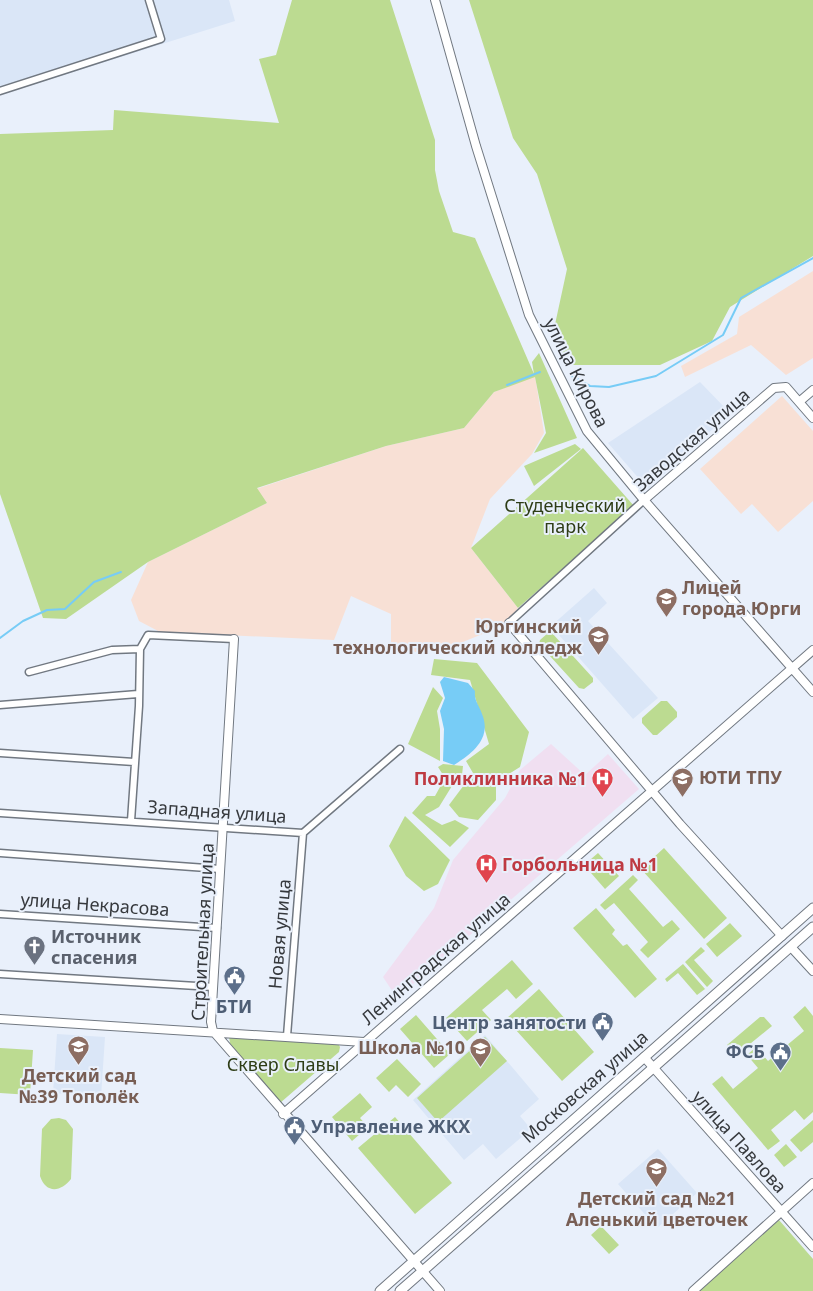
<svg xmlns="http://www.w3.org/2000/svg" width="813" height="1291" viewBox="0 0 813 1291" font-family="'Noto Sans',sans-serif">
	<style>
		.built { fill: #dae6f7 }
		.industrial { fill: #f8e0d5 }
		.medical { fill: #f0dff1 }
		.green { fill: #bcdb91 }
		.water { fill: #77ccf6 }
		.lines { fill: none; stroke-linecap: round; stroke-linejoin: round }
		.stream { stroke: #77ccf6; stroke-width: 2 }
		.minor-casing { stroke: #717881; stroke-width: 9 }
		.tertiary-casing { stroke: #717881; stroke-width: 10 }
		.secondary-casing { stroke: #717881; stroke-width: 11 }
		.minor { stroke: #fff; stroke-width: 6 }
		.tertiary { stroke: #fff; stroke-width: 8 }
		.secondary { stroke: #fff; stroke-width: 9 }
		.labels { text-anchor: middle; stroke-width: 4; stroke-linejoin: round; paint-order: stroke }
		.street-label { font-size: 18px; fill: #36393d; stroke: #e9f0fb }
		.park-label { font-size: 18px; fill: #2e3d16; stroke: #e9f0fb }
		.education-label { font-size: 18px; font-weight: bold; fill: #785e54; stroke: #e9f0fb; text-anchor: start }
		.health-label { font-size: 18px; font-weight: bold; fill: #be3a42; stroke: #e9f0fb; text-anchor: end }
		.worship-label { font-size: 18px; font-weight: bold; fill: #5b616d; stroke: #e9f0fb; text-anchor: start }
		.service-label { font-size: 18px; font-weight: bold; fill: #4e5e75; stroke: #e9f0fb; text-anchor: end }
	</style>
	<rect width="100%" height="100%" fill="#e9f0fb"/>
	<path class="built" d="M0,0H229L235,21L0,95Z
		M700,382L730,413L648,489L608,443Z
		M594,588L607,603L588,621L658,698L633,719L551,626Z
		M57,1034L105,1037L101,1097L53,1093Z
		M485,1035L539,1099L520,1116L531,1129L496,1159L483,1144L464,1160L413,1100Z
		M658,1149L697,1193L657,1228L618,1184Z"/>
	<path class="industrial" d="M813,271V358L786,375L751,345L685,377L681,366L737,334L739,317Z
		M535,376L544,433L532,454L490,499L471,548L518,608L509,620L490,631L443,650L416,652L391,645V614L351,596L334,640L160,632L139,621L131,600L148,562L267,503L256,489L386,446L464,428L494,392Z
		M782,396L813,431V501L778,532L752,504L741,514L700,469Z"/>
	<path class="medical" d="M551,744L585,775L608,754L639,789L397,998L383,977L434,908L453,860L505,798L520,770Z"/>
	<path class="green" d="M292,0H390L435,140V170L439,191L453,232L475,238L534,374L532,362L539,353L577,438L534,453L546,433L535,377L494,392L464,428L386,446L257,488L267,503L148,562L66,619L43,618L0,494V134L113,130L114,110L279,123L259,59L276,55Z
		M469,0H813V256L730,307L712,341L660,365H566L554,329L567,269L537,174L513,138Z
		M575,444L581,449L534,486L524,466Z
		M583,448L634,506L518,608L471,548Z
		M548,633H552L593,678V682L584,689L579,688L539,644L540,640Z
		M434,659L477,663L529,732L520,767L496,782V800L478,820L459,817L449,805L473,773L466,761L489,744L470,680L431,675Z
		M433,687L443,698L437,711L440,729V761L408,744Z
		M661,701H667L677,712V717L657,735H653L642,723V718Z
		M443,764L463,766L462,775L455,781L439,807L425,815L442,825L455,820L469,828L450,847L412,813L427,796H435L445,778L438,767Z
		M405,816L450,860L438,884L424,891L406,876L389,846Z
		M664,848L727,918L704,939L641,869Z
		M598,853L619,876L605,889L584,865Z
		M633,875L638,880L629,889L663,927L672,920L680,929L648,958L640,950L648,942L614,903L605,910L600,905Z
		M596,908L615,930L612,934L623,946L627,944L657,979L635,998L573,928Z
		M730,923L742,936L717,957L706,944Z
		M701,947L705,951L694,960L713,981L707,987L685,962Z
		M512,960L533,984L516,999L507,989L482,1010L491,1020L467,1041L446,1018Z
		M683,964L705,989L697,995L678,973L667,982L665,979Z
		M539,989L594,1052L562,1081L506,1019Z
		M805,1006L813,1016V1112L804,1120L795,1110L771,1130L780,1141L768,1150L712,1084L722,1076L733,1089L758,1068L747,1055L756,1047L768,1061L804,1031L793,1017Z
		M416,1015L450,1054L434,1068L400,1029Z
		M760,1017H764L772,1026L734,1057L727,1049V1045Z
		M229,1037L337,1042L340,1047L339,1052L280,1103L231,1048Z
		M485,1037L507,1061L438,1122L417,1098Z
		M0,1048L33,1050L30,1095L0,1093Z
		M397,1059L421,1084L408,1097L396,1085L389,1092L376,1078Z
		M360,1093L372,1107L360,1118L368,1127L352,1141L332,1117Z
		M395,1117L452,1183L415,1214L358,1148Z
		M59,1118L66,1120L73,1129L71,1179C61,1192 46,1194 40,1176L42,1129L51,1119Z
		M813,1120V1142L801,1152L790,1140Z
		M786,1144L797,1157L784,1167L774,1155Z
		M779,1220L813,1259V1291H698Z
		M601,1226L619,1245L609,1254L591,1235Z"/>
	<path class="water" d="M444,677L468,683L475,691C474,701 479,705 482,714C492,738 473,753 454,765L443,761L444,729L440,711L445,698L440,682Z"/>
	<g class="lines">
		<path class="stream" d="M570,375L590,386L609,387L656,376L723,335L741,298L813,258
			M507,385L540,372
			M0,638L23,621L47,610L65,609L94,582L121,572"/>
		<defs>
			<path id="minor" d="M0,91L161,39L149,0
				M509,623L644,500
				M29,672L112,650L140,649
				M0,705L138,694
				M0,753L134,762
				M0,813L303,833L400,749
				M131,821L139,706L140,649L148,635L234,639
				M0,853L220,869
				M0,914L217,928
				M0,974L213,987
				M287,1036L303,833"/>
			<path id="tertiary" d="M435,0L476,146L529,315L587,431L644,500L813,692
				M799,402L813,390
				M644,500L774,388L786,387L813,418
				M509,623L680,824L782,936
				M234,639L211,1022L213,1031L440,1291
				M791,947L813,971
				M0,1019L364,1042
				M644,1057L813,1247
				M283,1114L813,650
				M693,1291L813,1183"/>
			<path id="secondary" d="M380,1291L813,908
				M400,1291L813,927"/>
		</defs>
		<use href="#minor" class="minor-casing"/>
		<use href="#tertiary" class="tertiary-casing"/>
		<use href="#secondary" class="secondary-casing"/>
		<use href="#minor" class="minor"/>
		<use href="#tertiary" class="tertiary"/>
		<use href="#secondary" class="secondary"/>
	</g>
	<defs>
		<symbol id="school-pin" viewBox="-11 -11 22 30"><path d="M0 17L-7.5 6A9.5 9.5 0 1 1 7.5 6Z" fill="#8d6e63" stroke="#e9f0fb"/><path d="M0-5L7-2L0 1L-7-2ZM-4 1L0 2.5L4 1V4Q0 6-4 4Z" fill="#fff"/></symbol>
		<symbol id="university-pin" viewBox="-11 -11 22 30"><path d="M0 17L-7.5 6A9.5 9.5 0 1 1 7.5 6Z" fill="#8d6e63" stroke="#e9f0fb"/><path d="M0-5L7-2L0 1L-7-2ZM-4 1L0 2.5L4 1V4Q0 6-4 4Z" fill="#fff"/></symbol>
		<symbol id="hospital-pin" viewBox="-11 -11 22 30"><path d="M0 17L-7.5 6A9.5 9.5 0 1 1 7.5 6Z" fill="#e0444e" stroke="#e9f0fb"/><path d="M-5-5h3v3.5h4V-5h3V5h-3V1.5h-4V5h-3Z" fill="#fff"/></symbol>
		<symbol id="church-pin" viewBox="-11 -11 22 30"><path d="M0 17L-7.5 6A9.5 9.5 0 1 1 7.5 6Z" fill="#6b7280" stroke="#e9f0fb"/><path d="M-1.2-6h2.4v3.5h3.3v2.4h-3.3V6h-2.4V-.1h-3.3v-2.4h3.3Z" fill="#fff"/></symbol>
		<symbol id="civic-pin" viewBox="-11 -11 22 30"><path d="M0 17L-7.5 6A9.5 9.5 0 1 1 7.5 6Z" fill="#5c6f8a" stroke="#e9f0fb"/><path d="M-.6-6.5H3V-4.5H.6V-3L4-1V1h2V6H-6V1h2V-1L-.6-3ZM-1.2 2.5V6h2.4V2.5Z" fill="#fff"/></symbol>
	</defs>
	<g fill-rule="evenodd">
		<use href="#school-pin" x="654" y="586" width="25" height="34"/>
		<use href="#university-pin" x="586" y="624" width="25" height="34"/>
		<use href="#university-pin" x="670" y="766" width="25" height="34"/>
		<use href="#hospital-pin" x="590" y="766" width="25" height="34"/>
		<use href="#hospital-pin" x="474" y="852" width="25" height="34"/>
		<use href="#church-pin" x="22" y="934" width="25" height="34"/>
		<use href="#civic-pin" x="222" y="964" width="25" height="34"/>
		<use href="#civic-pin" x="590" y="1010" width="25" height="34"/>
		<use href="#school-pin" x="66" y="1034" width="25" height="34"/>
		<use href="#school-pin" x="468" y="1036" width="25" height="34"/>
		<use href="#civic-pin" x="768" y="1040" width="25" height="34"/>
		<use href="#civic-pin" x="282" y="1114" width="25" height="34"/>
		<use href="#school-pin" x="644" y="1156" width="25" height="34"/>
	</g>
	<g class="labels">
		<g class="street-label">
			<text transform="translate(576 373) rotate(63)" y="6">улица Кирова</text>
			<text transform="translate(692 440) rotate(-41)" y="6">Заводская улица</text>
			<text transform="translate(217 812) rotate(4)" y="6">Западная улица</text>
			<text transform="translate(95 905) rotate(4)" y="6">улица Некрасова</text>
			<text transform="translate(203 932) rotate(-87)" y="6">Строительная улица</text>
			<text transform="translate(280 934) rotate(-85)" y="6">Новая улица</text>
			<text transform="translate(436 959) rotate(-41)" y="6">Ленинградская улица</text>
			<text transform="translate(585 1087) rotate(-41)" y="6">Московская улица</text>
			<text transform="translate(739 1142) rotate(48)" y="6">улица Павлова</text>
		</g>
		<g class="park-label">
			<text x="565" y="512">Студенческий<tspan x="565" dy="21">парк</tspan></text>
			<text x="283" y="1071">Сквер Славы</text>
		</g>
		<g class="education-label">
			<text x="682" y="594">Лицей<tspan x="682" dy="21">города Юрги</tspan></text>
			<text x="582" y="633" text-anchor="end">Юргинский<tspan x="582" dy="21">технологический колледж</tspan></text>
			<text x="699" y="784">ЮТИ ТПУ</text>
			<text x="465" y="1054" text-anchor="end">Школа №10</text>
			<text x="79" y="1082" text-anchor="middle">Детский сад<tspan x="79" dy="21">№39 Тополёк</tspan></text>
			<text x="657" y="1205" text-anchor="middle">Детский сад №21<tspan x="657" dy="21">Аленький цветочек</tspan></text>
		</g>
		<g class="health-label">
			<text x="587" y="785">Поликлинника №1</text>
			<text x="502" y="871" text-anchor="start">Горбольница №1</text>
		</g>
		<g class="worship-label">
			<text x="51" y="943">Источник<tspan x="51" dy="21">спасения</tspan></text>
		</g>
		<g class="service-label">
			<text x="234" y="1013" text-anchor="middle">БТИ</text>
			<text x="587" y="1029">Центр занятости</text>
			<text x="765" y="1058">ФСБ</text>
			<text x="311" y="1133" text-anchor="start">Управление ЖКХ</text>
		</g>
	</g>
</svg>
